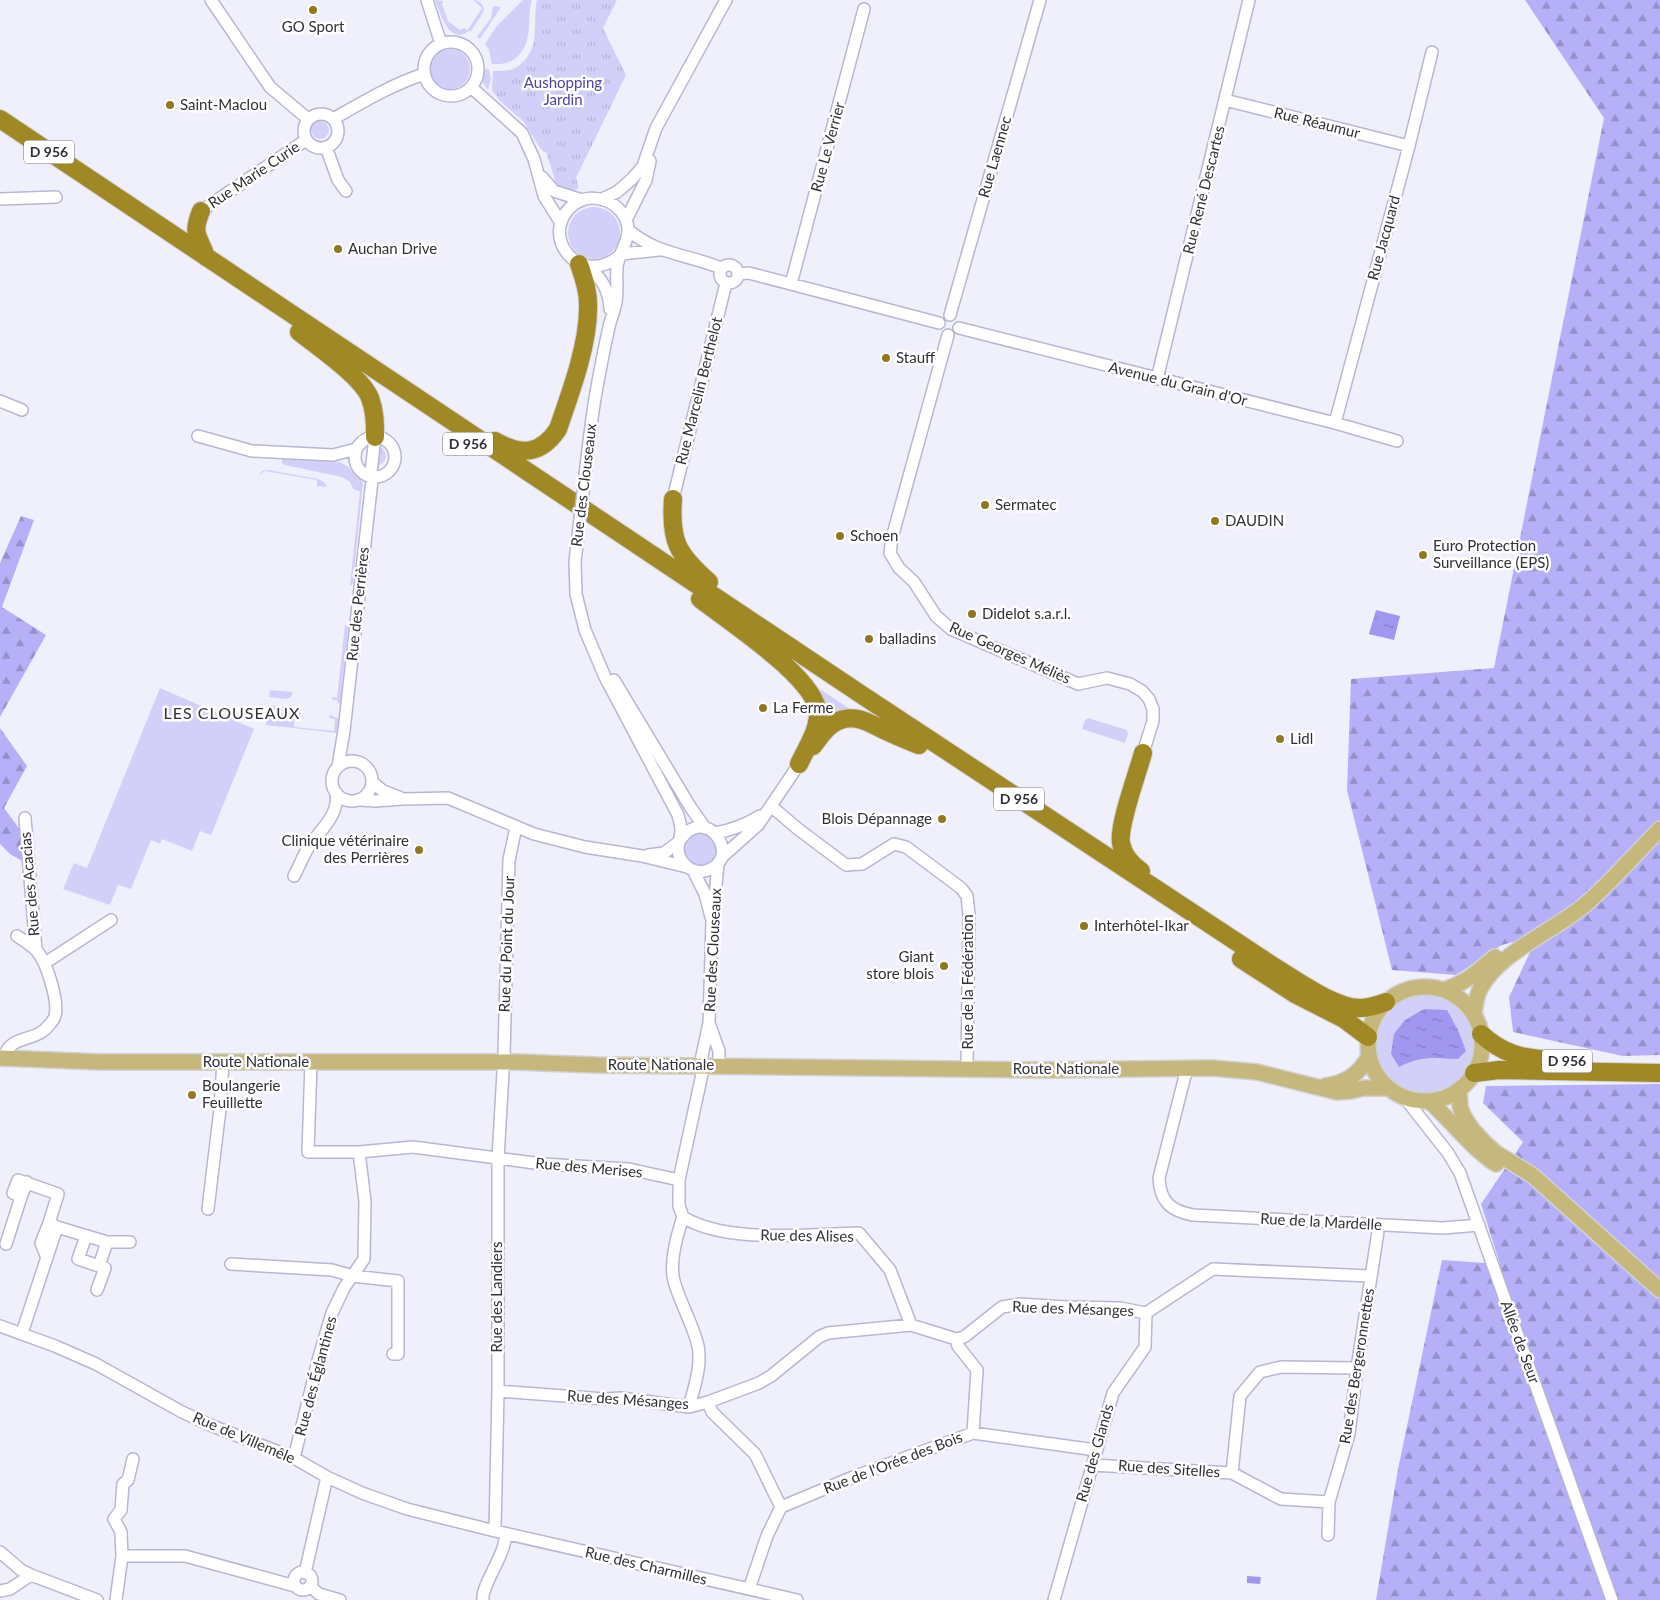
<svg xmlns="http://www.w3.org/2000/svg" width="1660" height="1600" viewBox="0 0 1660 1600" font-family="Lato,sans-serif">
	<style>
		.grass { fill: #d2d0f9 }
		.forest { fill: url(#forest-firs) }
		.park { fill: url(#park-tufts) }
		.water { fill: url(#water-ripples) }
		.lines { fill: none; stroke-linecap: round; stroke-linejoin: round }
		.minor-casing { stroke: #b7b6d3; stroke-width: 14 }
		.major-casing { stroke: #d1d1d4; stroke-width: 18 }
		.highway-casing { stroke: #d1d1d4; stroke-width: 20 }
		.minor { stroke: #fff; stroke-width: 11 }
		.major { stroke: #c6b87c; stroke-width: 15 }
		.highway { stroke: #a08825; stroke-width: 18 }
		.minor-bridge-casing { stroke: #b7b6d3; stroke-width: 14; stroke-linecap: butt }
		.minor-bridge { stroke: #fff; stroke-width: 11 }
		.poi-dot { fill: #8f781e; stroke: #fff; stroke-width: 2 }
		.labels { text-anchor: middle; stroke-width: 5; stroke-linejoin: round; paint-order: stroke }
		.shield { fill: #fff; stroke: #6e6d75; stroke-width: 1 }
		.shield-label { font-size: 14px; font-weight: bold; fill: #302f3a }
		.poi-label { font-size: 15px; fill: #302f3a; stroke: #fff; text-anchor: start }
		.park-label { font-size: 15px; fill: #523fa4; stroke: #fff }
		.street-label { font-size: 15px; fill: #302f3a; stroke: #fff }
		.neighbourhood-label { font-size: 16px; letter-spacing: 1px; fill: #302f3a; stroke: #fff }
	</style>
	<defs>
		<pattern id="forest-firs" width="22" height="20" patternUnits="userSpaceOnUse" patternTransform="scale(1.25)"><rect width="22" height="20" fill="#b5b0f7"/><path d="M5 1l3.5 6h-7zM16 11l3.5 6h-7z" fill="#9490c9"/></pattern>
		<pattern id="park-tufts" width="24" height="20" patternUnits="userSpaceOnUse" patternTransform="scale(1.25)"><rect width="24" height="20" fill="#d2d0f9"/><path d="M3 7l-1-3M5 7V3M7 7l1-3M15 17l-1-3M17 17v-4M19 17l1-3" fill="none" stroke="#b5b3d6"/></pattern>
		<pattern id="water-ripples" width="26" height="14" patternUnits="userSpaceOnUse" patternTransform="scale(1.25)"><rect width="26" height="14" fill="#a098f0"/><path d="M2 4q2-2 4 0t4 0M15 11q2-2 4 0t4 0" fill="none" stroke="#837cc3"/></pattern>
	</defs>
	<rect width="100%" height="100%" fill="#f0f0fc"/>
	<path class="grass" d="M435,0L443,1L442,4L448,21L460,30L464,28L468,30L482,8L473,0C480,0 484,5 484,11L471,31H469C449,45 441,15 435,0Z
		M523,0H532C526,20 534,40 518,56C510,64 503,64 492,64L489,50L485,44L496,27Z
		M493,6L501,7L480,39L477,37L491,18Z
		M430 69a20 20 0 1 1 40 0a20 20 0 1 1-40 0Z
		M484,68L489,70L491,78L488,90L483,83L481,72Z
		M311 130a9 9 0 1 1 18 0a9 9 0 1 1-18 0Z
		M568 233a26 26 0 1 1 52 0a26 26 0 1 1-52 0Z
		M377,445C390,450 388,465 374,467Z
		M282,459L340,462L347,466L363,482L353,583L352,585H350L360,491L354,490L350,482L342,477L285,465L282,463Z
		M268,470L318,479L324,482L327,487L317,486V480L265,471L259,475L257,480C259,474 261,470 268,470Z
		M345,625L348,627L340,704L338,703L337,700H333L331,697L337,698Z
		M806,680L853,711L823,724Z
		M160,688L254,729L211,835L200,831L192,851L162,839L160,844L151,840L131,889L118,885L110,905L63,889L74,863L87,868Z
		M270,690L293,692L291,697L286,699L269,697Z
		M268,705L299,709L301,715L295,714L294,727L334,731L335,719L329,718L330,715L339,719L337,733L266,725Z
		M1088,718L1127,730L1128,734L1125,743L1082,729L1085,720Z
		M684 850a16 16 0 1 1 32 0a16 16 0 1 1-32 0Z
		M1375 1044a50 50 0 1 1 100 0a50 50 0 1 1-100 0Z"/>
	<path class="forest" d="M1525,0H1660V1055L1623,1056L1513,1032L1509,997L1538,935L1502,945L1456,975L1392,970L1347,790L1351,679L1494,668L1604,118Z
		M21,516L34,520L2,607L46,635L0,717V563Z
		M0,728L27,766L4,808L30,843L24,862L10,854L0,844Z
		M1660,1084V1600H1376L1398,1469L1442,1260L1500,1264L1481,1204L1523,1142L1483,1103L1486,1086Z"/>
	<path class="park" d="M537,0H617L603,28L626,75L576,178L579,188L572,191L564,190L556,183L546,152H544L540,148L523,121L500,101L492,91L493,71C499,71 504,71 510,70C522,67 533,52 534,40C536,27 534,14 537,0Z"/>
	<path class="water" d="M1376,610L1400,616L1394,640L1369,634Z
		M1424,1009L1447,1010L1458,1030L1466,1051L1458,1059C1434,1058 1422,1055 1399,1067L1391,1054L1394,1034L1405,1020Z
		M1247,1576L1261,1577L1260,1584L1247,1583Z"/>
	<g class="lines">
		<defs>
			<path id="minor" d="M211,0L270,87L308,119
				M427,0L441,44
				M424 69a27 27 0 1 1 54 0a27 27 0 1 1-54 0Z
				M471,87L522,133L534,159L544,196L561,223
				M1225,100L1409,146
				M304 131a17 17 0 1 1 34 0a17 17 0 1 1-34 0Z
				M333,119C363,102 391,85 424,74
				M326,147L338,180L346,191
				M542,177L554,191L582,200
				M0,199L56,197
				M602,199L617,192L632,179L643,166L656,128L726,0
				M201,211L306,140
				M626,220L646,180L650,161
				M628,230C658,255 687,254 721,268
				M621,254L659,250
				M720 274a9 9 0 1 1 18 0a9 9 0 1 1-18 0Z
				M589,267C602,279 609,290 610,309
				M738,274L749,273L939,323
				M791,284L864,9
				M950,315L1040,0
				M959,328L1335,423L1397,441
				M948,335L892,538L890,553L899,568L914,582L936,616L951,629L1078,684L1107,678L1130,684L1142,691L1149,699L1153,709V721L1143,753
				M1157,379L1249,0
				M0,401L22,410
				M1335,423L1409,146L1432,52
				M198,436L252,451L333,455L356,449
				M355 457a20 20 0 1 1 40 0a20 20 0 1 1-40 0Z
				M584,484C588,451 591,419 597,387C601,365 605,344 610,323C612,316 615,309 616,302C618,290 616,279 617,268C618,253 629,243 628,228C625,203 594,189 573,205C537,235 580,289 619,256
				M673,499L726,283
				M577,545L575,561L576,594L585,630L605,677L678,815C679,820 681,825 681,830C681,837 678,843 678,850C679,863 692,874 705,871C745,861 707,801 680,840
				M614,680L691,808L705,828
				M332 781a20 20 0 1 1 40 0a20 20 0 1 1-40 0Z
				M338,766L344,731L372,480L371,472L375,437
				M372,782L383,791L401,798
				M360,800L375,801L403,799L448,798L534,834L585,847L642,856L687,867
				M771,806L798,829L846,865L862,864L894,844L906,847L961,888L967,896L969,914L967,1068
				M25,818L36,950
				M715,833C733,830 745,825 760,816
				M648,855L664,853L680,841
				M722,857L758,825L799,764
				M718,863L714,907L712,920L709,1023L719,1051V1065
				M693,870L705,894L711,917
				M294,876C299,867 303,856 308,848C319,831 340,815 336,793
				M45,963L111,920
				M4,1058C8,1037 30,1041 43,1031C47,1028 54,1020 55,1016C59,1001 46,960 36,950C30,944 23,940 17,936
				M311,1062L308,1152H359L413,1147L542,1164L629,1169L679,1180
				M700,1065L709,1023
				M1187,1068L1159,1178C1160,1202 1171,1211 1193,1215L1443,1228L1479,1225
				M1404,1097L1448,1153L1460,1173L1612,1600
				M27,1182L21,1197L13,1193L18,1180L58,1194L49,1223
				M208,1209L220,1109L223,1062
				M683,1217C726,1244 808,1234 859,1233L890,1270L911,1325
				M57,1227L107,1242H130
				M86,1236L78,1259L99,1266L107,1242
				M6,1244L21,1197
				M231,1264L332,1270L353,1276L398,1281V1354H393
				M97,1290L105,1268L99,1266
				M0,1326L55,1346L96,1364L182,1412L210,1425L294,1458L327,1477L362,1493L407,1509L495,1531L797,1600
				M22,1333L57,1227L49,1223L41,1243L47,1258
				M956,1339L958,1346L977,1370L973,1433
				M498,1391L604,1399L621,1398L689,1407L708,1402L759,1383L771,1376L819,1337L828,1333L911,1325L956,1339L964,1337L1002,1307L1020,1304L1067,1307L1120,1308L1146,1313L1213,1269L1370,1276
				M708,1402L712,1412L755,1454L781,1507
				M689,1407C694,1388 702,1366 698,1346C693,1324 680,1303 674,1281C669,1262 677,1235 683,1217L679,1206V1180L704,1065
				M294,1458L319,1357L332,1313L344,1288L364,1259L365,1201L359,1152
				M1093,1465L1232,1473L1281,1499L1329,1502
				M1232,1473L1240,1396L1260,1372L1281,1367L1357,1368
				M781,1507L853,1477L973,1433L1096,1450
				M495,1531L498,1391V1159L504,1054L509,860L516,827
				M1328,1535L1329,1502L1349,1434L1357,1368L1379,1225
				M0,1552L21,1570L31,1575L97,1600
				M122,1556H185L295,1586
				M294 1581a9 9 0 1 1 18 0a9 9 0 1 1-18 0Z
				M305,1573L327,1477
				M310,1586L319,1594L340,1600
				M749,1589L767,1536L781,1507
				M0,1591L10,1589L31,1575
				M116,1600L122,1556L121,1532L114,1519L121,1510L123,1484L128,1480L133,1459
				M483,1600C481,1590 497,1565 501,1553C504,1547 505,1540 506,1534
				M1054,1600L1113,1393L1145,1347L1146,1313"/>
			<path id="major" d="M1368 1044a57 57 0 1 1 114 0a57 57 0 1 1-114 0Z
				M1443,990C1466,983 1477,972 1495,957
				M1474,1015C1475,1006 1476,997 1480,989C1500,951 1555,931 1587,903C1613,880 1636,853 1660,829
				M0,1058L101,1062H516L597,1065L1049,1070L1212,1068L1257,1072L1337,1092L1351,1091L1364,1088H1388
				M1325,1086C1345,1083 1359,1075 1369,1056
				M1459,1089L1460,1106L1463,1115L1472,1129L1485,1143L1496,1153L1532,1175L1660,1290
				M1429,1101C1452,1121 1470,1147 1496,1164"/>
			<path id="highway" d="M0,119L865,697L1273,966C1295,979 1334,1008 1360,1008C1369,1008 1378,1005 1386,1002
				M201,211C191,236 199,235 206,257
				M299,332C318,347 362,377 370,398C375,411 375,423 375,437
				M495,441C521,456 541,455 558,429C570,394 588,346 588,309C589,293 584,279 579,264
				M673,499C670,541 677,554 709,582
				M700,599C728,621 818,679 818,714C818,731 806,749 799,764
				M813,746C820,737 827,725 838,721C855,713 871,724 886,731C897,736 908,741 919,745
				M1141,871C1131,864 1123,854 1121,843C1118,825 1138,772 1143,753
				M1241,959L1295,994L1344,1019L1368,1037
				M1481,1034C1504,1055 1522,1058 1552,1060
				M1474,1073L1499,1070L1660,1073"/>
		</defs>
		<use href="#minor" class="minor-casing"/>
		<use href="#major" class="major-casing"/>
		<use href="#highway" class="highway-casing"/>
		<use href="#minor" class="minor"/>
		<use href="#major" class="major"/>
		<use href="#highway" class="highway"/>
		<defs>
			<path id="minor-bridge" d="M577,545L584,484"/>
		</defs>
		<use href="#minor-bridge" class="minor-bridge-casing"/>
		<use href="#minor-bridge" class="minor-bridge"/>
	</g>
	<g class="poi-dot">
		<circle cx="313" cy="10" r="5"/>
		<circle cx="170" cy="105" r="5"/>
		<circle cx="338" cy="249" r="5"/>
		<circle cx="886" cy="358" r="5"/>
		<circle cx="985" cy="505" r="5"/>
		<circle cx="1215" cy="521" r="5"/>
		<circle cx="840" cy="536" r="5"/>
		<circle cx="1423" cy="555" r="5"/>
		<circle cx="972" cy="614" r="5"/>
		<circle cx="869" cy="639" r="5"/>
		<circle cx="763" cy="708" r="5"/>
		<circle cx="1280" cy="739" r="5"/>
		<circle cx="942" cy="819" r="5"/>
		<circle cx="419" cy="850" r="5"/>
		<circle cx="1084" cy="926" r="5"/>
		<circle cx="944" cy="966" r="5"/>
		<circle cx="192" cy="1095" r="5"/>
	</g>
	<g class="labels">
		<g class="shield">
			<rect x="24" y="140.5" width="50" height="23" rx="4"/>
			<rect x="443" y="432.5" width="50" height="23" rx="4"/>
			<rect x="994" y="787.5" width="50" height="23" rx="4"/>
			<rect x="1542" y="1049.5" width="50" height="23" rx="4"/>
		</g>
		<g class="shield-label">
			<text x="49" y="157">D 956</text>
			<text x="468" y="449">D 956</text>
			<text x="1019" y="804">D 956</text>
			<text x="1567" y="1066">D 956</text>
		</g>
		<g class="poi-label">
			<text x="313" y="32" text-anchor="middle">GO Sport</text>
			<text x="180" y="110">Saint-Maclou</text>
			<text x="348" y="254">Auchan Drive</text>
			<text x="896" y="363">Stauff</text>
			<text x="995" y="510">Sermatec</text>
			<text x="1225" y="526">DAUDIN</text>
			<text x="850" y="541">Schoen</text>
			<text x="1433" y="551">Euro Protection<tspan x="1433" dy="17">Surveillance (EPS)</tspan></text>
			<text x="982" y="619">Didelot s.a.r.l.</text>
			<text x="879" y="644">balladins</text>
			<text x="773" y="713">La Ferme</text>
			<text x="1290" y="744">Lidl</text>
			<text x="932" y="824" text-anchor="end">Blois Dépannage</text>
			<text x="409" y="846" text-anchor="end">Clinique vétérinaire<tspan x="409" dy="17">des Perrières</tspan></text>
			<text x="1094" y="931">Interhôtel-Ikar</text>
			<text x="934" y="962" text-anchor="end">Giant<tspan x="934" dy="17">store blois</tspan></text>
			<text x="202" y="1091">Boulangerie<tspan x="202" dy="17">Feuillette</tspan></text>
		</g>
		<g class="park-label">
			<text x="563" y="88">Aushopping<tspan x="563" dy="17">Jardin</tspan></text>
		</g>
		<g class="street-label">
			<text transform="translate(1317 123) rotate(14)" y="5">Rue Réaumur</text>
			<text transform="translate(828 147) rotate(-75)" y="5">Rue Le Verrier</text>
			<text transform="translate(995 157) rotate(-74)" y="5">Rue Laennec</text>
			<text transform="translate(254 175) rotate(-34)" y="5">Rue Marie Curie</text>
			<text transform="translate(1204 190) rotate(-76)" y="5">Rue René Descartes</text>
			<text transform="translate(1384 238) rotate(-75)" y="5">Rue Jacquard</text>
			<text transform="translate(1178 384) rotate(14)" y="5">Avenue du Grain d'Or</text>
			<text transform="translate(699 391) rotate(-76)" y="5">Rue Marcelin Berthelot</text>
			<text transform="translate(584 485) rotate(-83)" y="5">Rue des Clouseaux</text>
			<text transform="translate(358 604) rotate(-84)" y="5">Rue des Perrières</text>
			<text transform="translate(1010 653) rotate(24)" y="5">Rue Georges Méliès</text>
			<text transform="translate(30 884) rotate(-95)" y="5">Rue des Acacias</text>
			<text transform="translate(507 944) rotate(-88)" y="5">Rue du Point du Jour</text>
			<text transform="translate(713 950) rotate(-87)" y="5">Rue des Clouseaux</text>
			<text transform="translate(968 982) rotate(-90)" y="5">Rue de la Fédération</text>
			<text x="256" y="1067">Route Nationale</text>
			<text x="661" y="1070">Route Nationale</text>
			<text x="1066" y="1074">Route Nationale</text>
			<text transform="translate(589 1168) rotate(5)" y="5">Rue des Merises</text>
			<text transform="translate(1321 1222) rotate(3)" y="5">Rue de la Mardelle</text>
			<text transform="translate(807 1236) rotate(1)" y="5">Rue des Alises</text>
			<text transform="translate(497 1297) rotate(-90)" y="5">Rue des Landiers</text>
			<text transform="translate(1073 1309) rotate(2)" y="5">Rue des Mésanges</text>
			<text transform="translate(1520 1342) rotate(70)" y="5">Allée de Seur</text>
			<text transform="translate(1357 1366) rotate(-81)" y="5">Rue des Bergeronnettes</text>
			<text transform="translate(316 1376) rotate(-75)" y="5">Rue des Églantines</text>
			<text transform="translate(628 1400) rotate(4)" y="5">Rue des Mésanges</text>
			<text transform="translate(244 1438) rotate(23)" y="5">Rue de Villemêle</text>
			<text transform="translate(1095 1453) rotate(-74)" y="5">Rue des Glands</text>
			<text transform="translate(893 1463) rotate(-21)" y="5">Rue de l'Orée des Bois</text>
			<text transform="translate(1169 1469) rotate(4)" y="5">Rue des Sitelles</text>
			<text transform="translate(646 1566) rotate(13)" y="5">Rue des Charmilles</text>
		</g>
		<g class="neighbourhood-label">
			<text x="232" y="719">LES CLOUSEAUX</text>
		</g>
	</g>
</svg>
